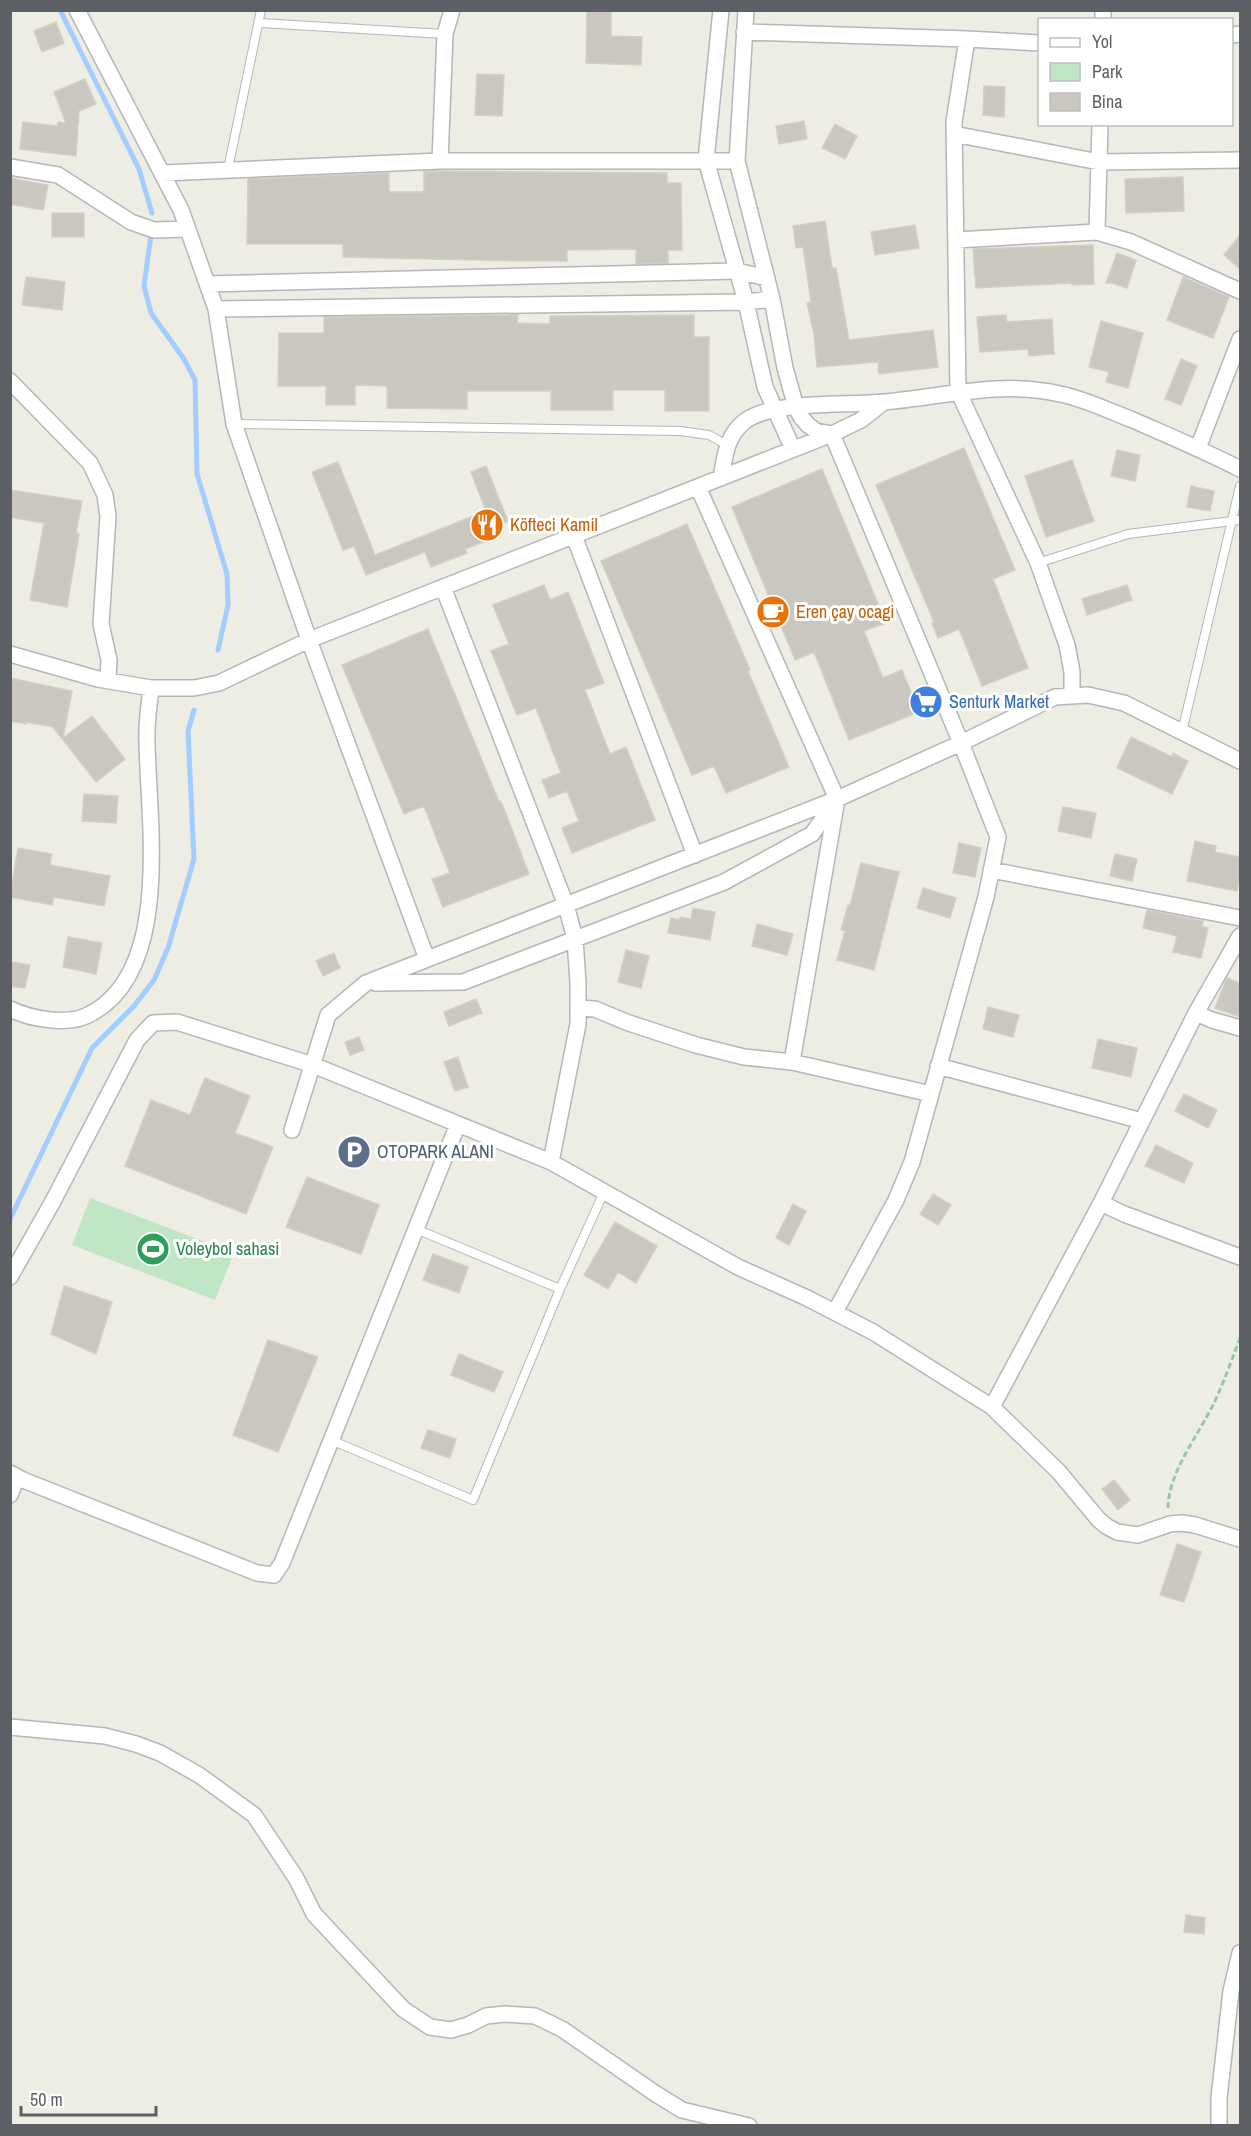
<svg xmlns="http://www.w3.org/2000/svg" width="1251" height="2136" viewBox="0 0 1251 2136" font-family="'Archivo Narrow',sans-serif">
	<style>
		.green { fill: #c0e6c5 }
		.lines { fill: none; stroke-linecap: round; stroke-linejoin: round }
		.stream { stroke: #a3ccff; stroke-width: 5 }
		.building { fill: #cac7c1; stroke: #d3d0c2; stroke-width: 1.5 }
		.service-casing { stroke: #b4b6bb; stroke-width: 10 }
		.minor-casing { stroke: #b4b6bb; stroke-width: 18 }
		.path { stroke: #99c7ab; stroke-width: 3; stroke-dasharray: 6 3; stroke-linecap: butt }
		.service { stroke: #fff; stroke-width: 8 }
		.minor { stroke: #fff; stroke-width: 15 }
		.labels { text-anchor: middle; stroke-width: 6; stroke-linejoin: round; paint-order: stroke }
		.food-label { font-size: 18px; fill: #c56008; stroke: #fff; text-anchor: start }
		.shop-label { font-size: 18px; fill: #366cbe; stroke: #fff; text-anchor: start }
		.service-label { font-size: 18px; fill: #4e5e75; stroke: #fff; text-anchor: start }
		.leisure-label { font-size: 18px; fill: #27864d; stroke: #fff; text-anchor: start }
	</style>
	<rect width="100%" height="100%" fill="#eeede4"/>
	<path class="green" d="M90,1198L234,1253L215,1300L72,1245Z"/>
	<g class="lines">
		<path class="stream" d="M60,10L139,169L152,213
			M151,235L144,286L151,313L184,359L195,380L197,474L227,574L228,605L218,650
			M10,1219L92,1048L134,1006L154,980L168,948L194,859L188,731L194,710"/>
	</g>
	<path class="building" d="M587,10H611V36L642,37L641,65L586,63Z
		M56,22L64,43L42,52L34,31Z
		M477,74L504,75L502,116L475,115Z
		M85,79L96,104L79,111L76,156L20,149L23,122L58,126V122L66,123L54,92Z
		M984,86L1005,87L1004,117L983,115Z
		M804,121L807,139L779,144L776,126Z
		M835,124L857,136L845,159L822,148Z
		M424,171L667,173V183H681L682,250H668V263L636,264V249L567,250V261H521L343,257V244H247L248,179L389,173V192H424Z
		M1183,177L1184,211L1126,213L1125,179Z
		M10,178L48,185L43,210L10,204Z
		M52,213H84V237H52Z
		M825,221L832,268H836L849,340L933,330L938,367L879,374L878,362L817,367L814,334L807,303L811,302L803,247L796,248L793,226Z
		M915,225L919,248L875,255L871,232Z
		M1240,235V269L1224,255Z
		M1093,245L1094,284L1072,285V283L976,288L973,249Z
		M1117,253L1136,260L1127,288L1113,283H1106Z
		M26,277L65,282L62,310L22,305Z
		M1183,277L1229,297L1213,338L1167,320Z
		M518,315L517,323L550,324V316L694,315V337H709V411H665V390H613V410H551V391H467V409L387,408V386L355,385V405H326V386H278L279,333H324V317Z
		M1006,315L1007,322L1052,319L1054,354L1029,356L1028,349L980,352L977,317Z
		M1101,321L1143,333L1128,388L1106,382L1109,372L1089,367Z
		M1181,359L1197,366L1181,405L1165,399Z
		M964,448L1015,570L993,579L1028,668L982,686L959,629L938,638L932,623L934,622L876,485Z
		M1117,450L1140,455L1135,481L1111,476Z
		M1072,460L1094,521L1046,537L1025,476Z
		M338,462L375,555L486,511L471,472L486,466L508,521L490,528L494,538L465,549L467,553L431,567L425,552L366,575L354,546L343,550L312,472Z
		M822,469L886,623L864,631L883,678L902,670L919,712L849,740L814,652L795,660L732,507Z
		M1191,486L1214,491L1210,511L1187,507Z
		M10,490L82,501L76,533L79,534L67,607L30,600L44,523L10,517Z
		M687,524L750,670L748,671L789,767L726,793L714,766L692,775L601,561Z
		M544,585L550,600L568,592L604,683L585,690L610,754L626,747L655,820L572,853L562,828L579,821L567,791L549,798L542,780L561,773L536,708L517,715L491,651L509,644L493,605Z
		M1127,585L1132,600L1087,615L1082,599Z
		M428,629L499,802L501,801L529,874L443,907L432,879L450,873L424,806L404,814L342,665Z
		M10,678L72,691L63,738L92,716L125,759L96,782L53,727L26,722V724L10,721Z
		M1131,737L1172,757L1173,753L1188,761L1172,794L1117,768Z
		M84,794L118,796L116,823L82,821Z
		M1063,807L1096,813L1091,838L1058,831Z
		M1195,841L1216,846L1215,852L1240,857V874L1237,891L1187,881Z
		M959,843L981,848L975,877L953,873Z
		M18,848L52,854L50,865L110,876L104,906L54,897L52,905L10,897Z
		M1115,854L1137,859L1132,881L1110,876Z
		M861,863L899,872L874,970L837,960L845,931L841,930L848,905L850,906Z
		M923,888L956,898L950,918L917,908Z
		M693,908L715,912L710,940L668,933L671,918L680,920V917L691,919Z
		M1147,910L1203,921L1202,926L1208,928L1201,958L1173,952L1177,936L1143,928Z
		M757,924L793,934L787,955L752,946Z
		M68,937L102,943L96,974L63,967Z
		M626,950L649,956L641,988L618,982Z
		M334,953L340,968L323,976L316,961Z
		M12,962L30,965L25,988L10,986Z
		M1227,978L1240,983V1017L1215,1008Z
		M476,999L482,1013L449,1026L444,1012Z
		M988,1007L1019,1015L1013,1037L983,1029Z
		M359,1037L364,1050L350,1055L345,1042Z
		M1098,1039L1137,1048L1131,1077L1092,1068Z
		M458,1057L468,1087L455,1091L444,1062Z
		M205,1078L250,1096L235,1133L273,1147L246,1214L125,1166L151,1100L190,1115Z
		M1184,1094L1217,1110L1208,1128L1175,1111Z
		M1156,1145L1193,1163L1184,1183L1145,1166Z
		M307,1177L379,1205L361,1254L286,1227Z
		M933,1194L951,1205L938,1225L920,1214Z
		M793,1204L806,1211L789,1245L776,1238Z
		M615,1222L657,1246L636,1283L618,1272L608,1289L584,1275Z
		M433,1254L468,1267L459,1293L423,1280Z
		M64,1286L112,1302L96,1354L51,1334Z
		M268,1340L318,1357L278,1452L233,1435Z
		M459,1354L503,1372L494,1392L451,1375Z
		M428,1430L456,1439L450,1458L421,1448Z
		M1114,1480L1130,1500L1118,1510L1102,1489Z
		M1177,1544L1201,1552L1184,1602L1160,1595Z
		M1186,1915L1205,1918L1204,1934L1184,1932Z"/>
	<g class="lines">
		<defs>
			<path id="service" d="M260,23L445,34
				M228,169L261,10
				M234,424L680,431L709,435L727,445
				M1038,563L1128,534L1240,520
				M1182,732L1240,486
				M416,1229L560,1289
				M331,1440L473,1500L560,1289L604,1192"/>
			<path id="minor" d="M77,10L181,210L216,309L234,424L309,640L427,959
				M721,10L706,160L746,302L765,387L793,449
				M746,10L737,161L772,299L785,368L796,407L801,417L808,425L816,431L832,434L961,743L998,837L986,897L912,1162L896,1200L835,1312
				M1103,20V10
				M744,32L967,39L1040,43
				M1232,35L1240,34
				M967,39L954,122L958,391L1038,563L1067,645L1072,672V695
				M954,134L1099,162L1240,160
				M440,161L445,34L452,10
				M10,167L58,175L131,222L154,230L187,229
				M162,173L440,161H737
				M1097,232L1100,124
				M956,240L1097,232L1131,242L1240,291
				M207,284L737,271L767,278
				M216,309L746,302L772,299
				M10,381L90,463L105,495L108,516L101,624L109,660L108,680
				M1198,448L1240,339
				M721,478C725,456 726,436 745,421C774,400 847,406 884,402C943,397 1000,380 1060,394C1085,399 1109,411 1133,420C1169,436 1205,451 1240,469
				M698,487L837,799
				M574,536L695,855
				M443,587L566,905L575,939L578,983V1024L551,1162
				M10,654L98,679L151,688H194L219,683L309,640L832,434L861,420L884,402
				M991,870L1240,918
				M1240,936L1196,1013L1212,1020L1240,1028
				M375,983L463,982L724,882L812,834L837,799
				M578,1008L595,1009L626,1022L696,1045L744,1057L792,1062L931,1094
				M10,1009C31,1019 65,1025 86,1016C174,976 148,820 147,742C146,724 149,706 151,688
				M1196,1013L1101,1203L1124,1214L1240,1257
				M792,1062L836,805
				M938,1066L1142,1121
				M292,1130L328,1015L366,983L837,799L961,743L1055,697L1088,695L1124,703L1240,761
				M10,1277L52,1203L137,1040L153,1023L177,1022L313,1065L551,1162L738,1267L807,1298L873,1332L992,1407L1059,1472L1098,1519L1106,1526L1117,1532L1138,1535L1170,1524L1182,1523L1195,1525L1240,1539
				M992,1407L1101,1203
				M10,1473L23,1480L257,1573L274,1575L282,1563L458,1124
				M10,1495L17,1477
				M10,1727L105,1736L136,1744L160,1753L199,1775L254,1815L296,1878L314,1914L403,2009L430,2027L451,2030L468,2025L486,2016L505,2014L535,2016L562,2029L656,2094L682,2110L749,2126
				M1219,2126V2098L1231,1991L1240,1953"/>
		</defs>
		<use href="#service" class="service-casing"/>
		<use href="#minor" class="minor-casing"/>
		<path class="path" d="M1168,1508C1168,1473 1199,1434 1214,1403C1224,1382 1232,1359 1240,1338"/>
		<use href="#service" class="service"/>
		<use href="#minor" class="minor"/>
	</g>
	<defs>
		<symbol id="restaurant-disc" viewBox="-11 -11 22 22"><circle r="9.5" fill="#e8710a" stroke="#fff"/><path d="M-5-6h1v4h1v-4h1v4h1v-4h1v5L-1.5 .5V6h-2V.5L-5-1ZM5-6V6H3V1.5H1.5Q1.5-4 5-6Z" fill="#fff"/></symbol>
		<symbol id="cafe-disc" viewBox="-11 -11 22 22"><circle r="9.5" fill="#e8710a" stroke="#fff"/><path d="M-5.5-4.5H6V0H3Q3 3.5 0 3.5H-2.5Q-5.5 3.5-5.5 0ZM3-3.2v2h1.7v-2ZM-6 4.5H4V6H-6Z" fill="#fff"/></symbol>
		<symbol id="supermarket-disc" viewBox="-11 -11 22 22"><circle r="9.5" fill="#3f7fe0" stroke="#fff"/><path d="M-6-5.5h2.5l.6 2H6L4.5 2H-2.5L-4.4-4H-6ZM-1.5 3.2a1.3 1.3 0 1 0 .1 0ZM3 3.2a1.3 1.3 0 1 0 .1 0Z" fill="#fff"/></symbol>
		<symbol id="parking-disc" viewBox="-11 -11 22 22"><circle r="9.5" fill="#5c6f8a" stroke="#fff"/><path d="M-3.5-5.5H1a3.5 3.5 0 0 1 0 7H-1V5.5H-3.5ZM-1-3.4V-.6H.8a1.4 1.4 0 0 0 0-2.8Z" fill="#fff"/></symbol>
		<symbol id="stadium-disc" viewBox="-11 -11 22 22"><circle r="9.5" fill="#2e9e5b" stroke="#fff"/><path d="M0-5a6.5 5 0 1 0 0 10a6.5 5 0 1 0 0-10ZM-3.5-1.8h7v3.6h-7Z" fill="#fff"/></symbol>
	</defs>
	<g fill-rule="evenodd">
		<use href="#restaurant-disc" x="468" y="506" width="38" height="38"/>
		<use href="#cafe-disc" x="754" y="593" width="38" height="38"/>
		<use href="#supermarket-disc" x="907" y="683" width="38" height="38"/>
		<use href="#parking-disc" x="335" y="1133" width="38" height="38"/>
		<use href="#stadium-disc" x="134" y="1230" width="38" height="38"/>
	</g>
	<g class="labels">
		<g class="food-label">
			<text x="510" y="531">Köfteci Kamil</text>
			<text x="796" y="618">Eren çay ocagi</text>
		</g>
		<g class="shop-label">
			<text x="949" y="708">Senturk Market</text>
		</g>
		<g class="service-label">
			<text x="377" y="1158">OTOPARK ALANI</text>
		</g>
		<g class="leisure-label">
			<text x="176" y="1255">Voleybol sahasi</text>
		</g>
	</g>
	<rect width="1251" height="2136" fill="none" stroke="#5c5f64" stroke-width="24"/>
	<rect x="1038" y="18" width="195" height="108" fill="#ffffff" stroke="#bebfc1" stroke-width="1.5"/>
	<rect x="1050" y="38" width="30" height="9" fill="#ffffff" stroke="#bebfc1" stroke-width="1.5"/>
	<text x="1092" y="48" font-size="18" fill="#5c5f64">Yol</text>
	<rect x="1050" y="63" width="30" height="18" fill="#c0e6c5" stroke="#bebfc1" stroke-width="1.5"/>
	<text x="1092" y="78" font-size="18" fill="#5c5f64">Park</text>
	<rect x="1050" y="93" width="30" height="18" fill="#cac7c1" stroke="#bebfc1" stroke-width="1.5"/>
	<text x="1092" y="108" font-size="18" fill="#5c5f64">Bina</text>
	<path d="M21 2106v9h135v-9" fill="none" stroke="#5c5f64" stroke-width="3"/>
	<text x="30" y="2106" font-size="18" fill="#5c5f64" stroke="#ffffff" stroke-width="4.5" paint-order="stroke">50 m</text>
</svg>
